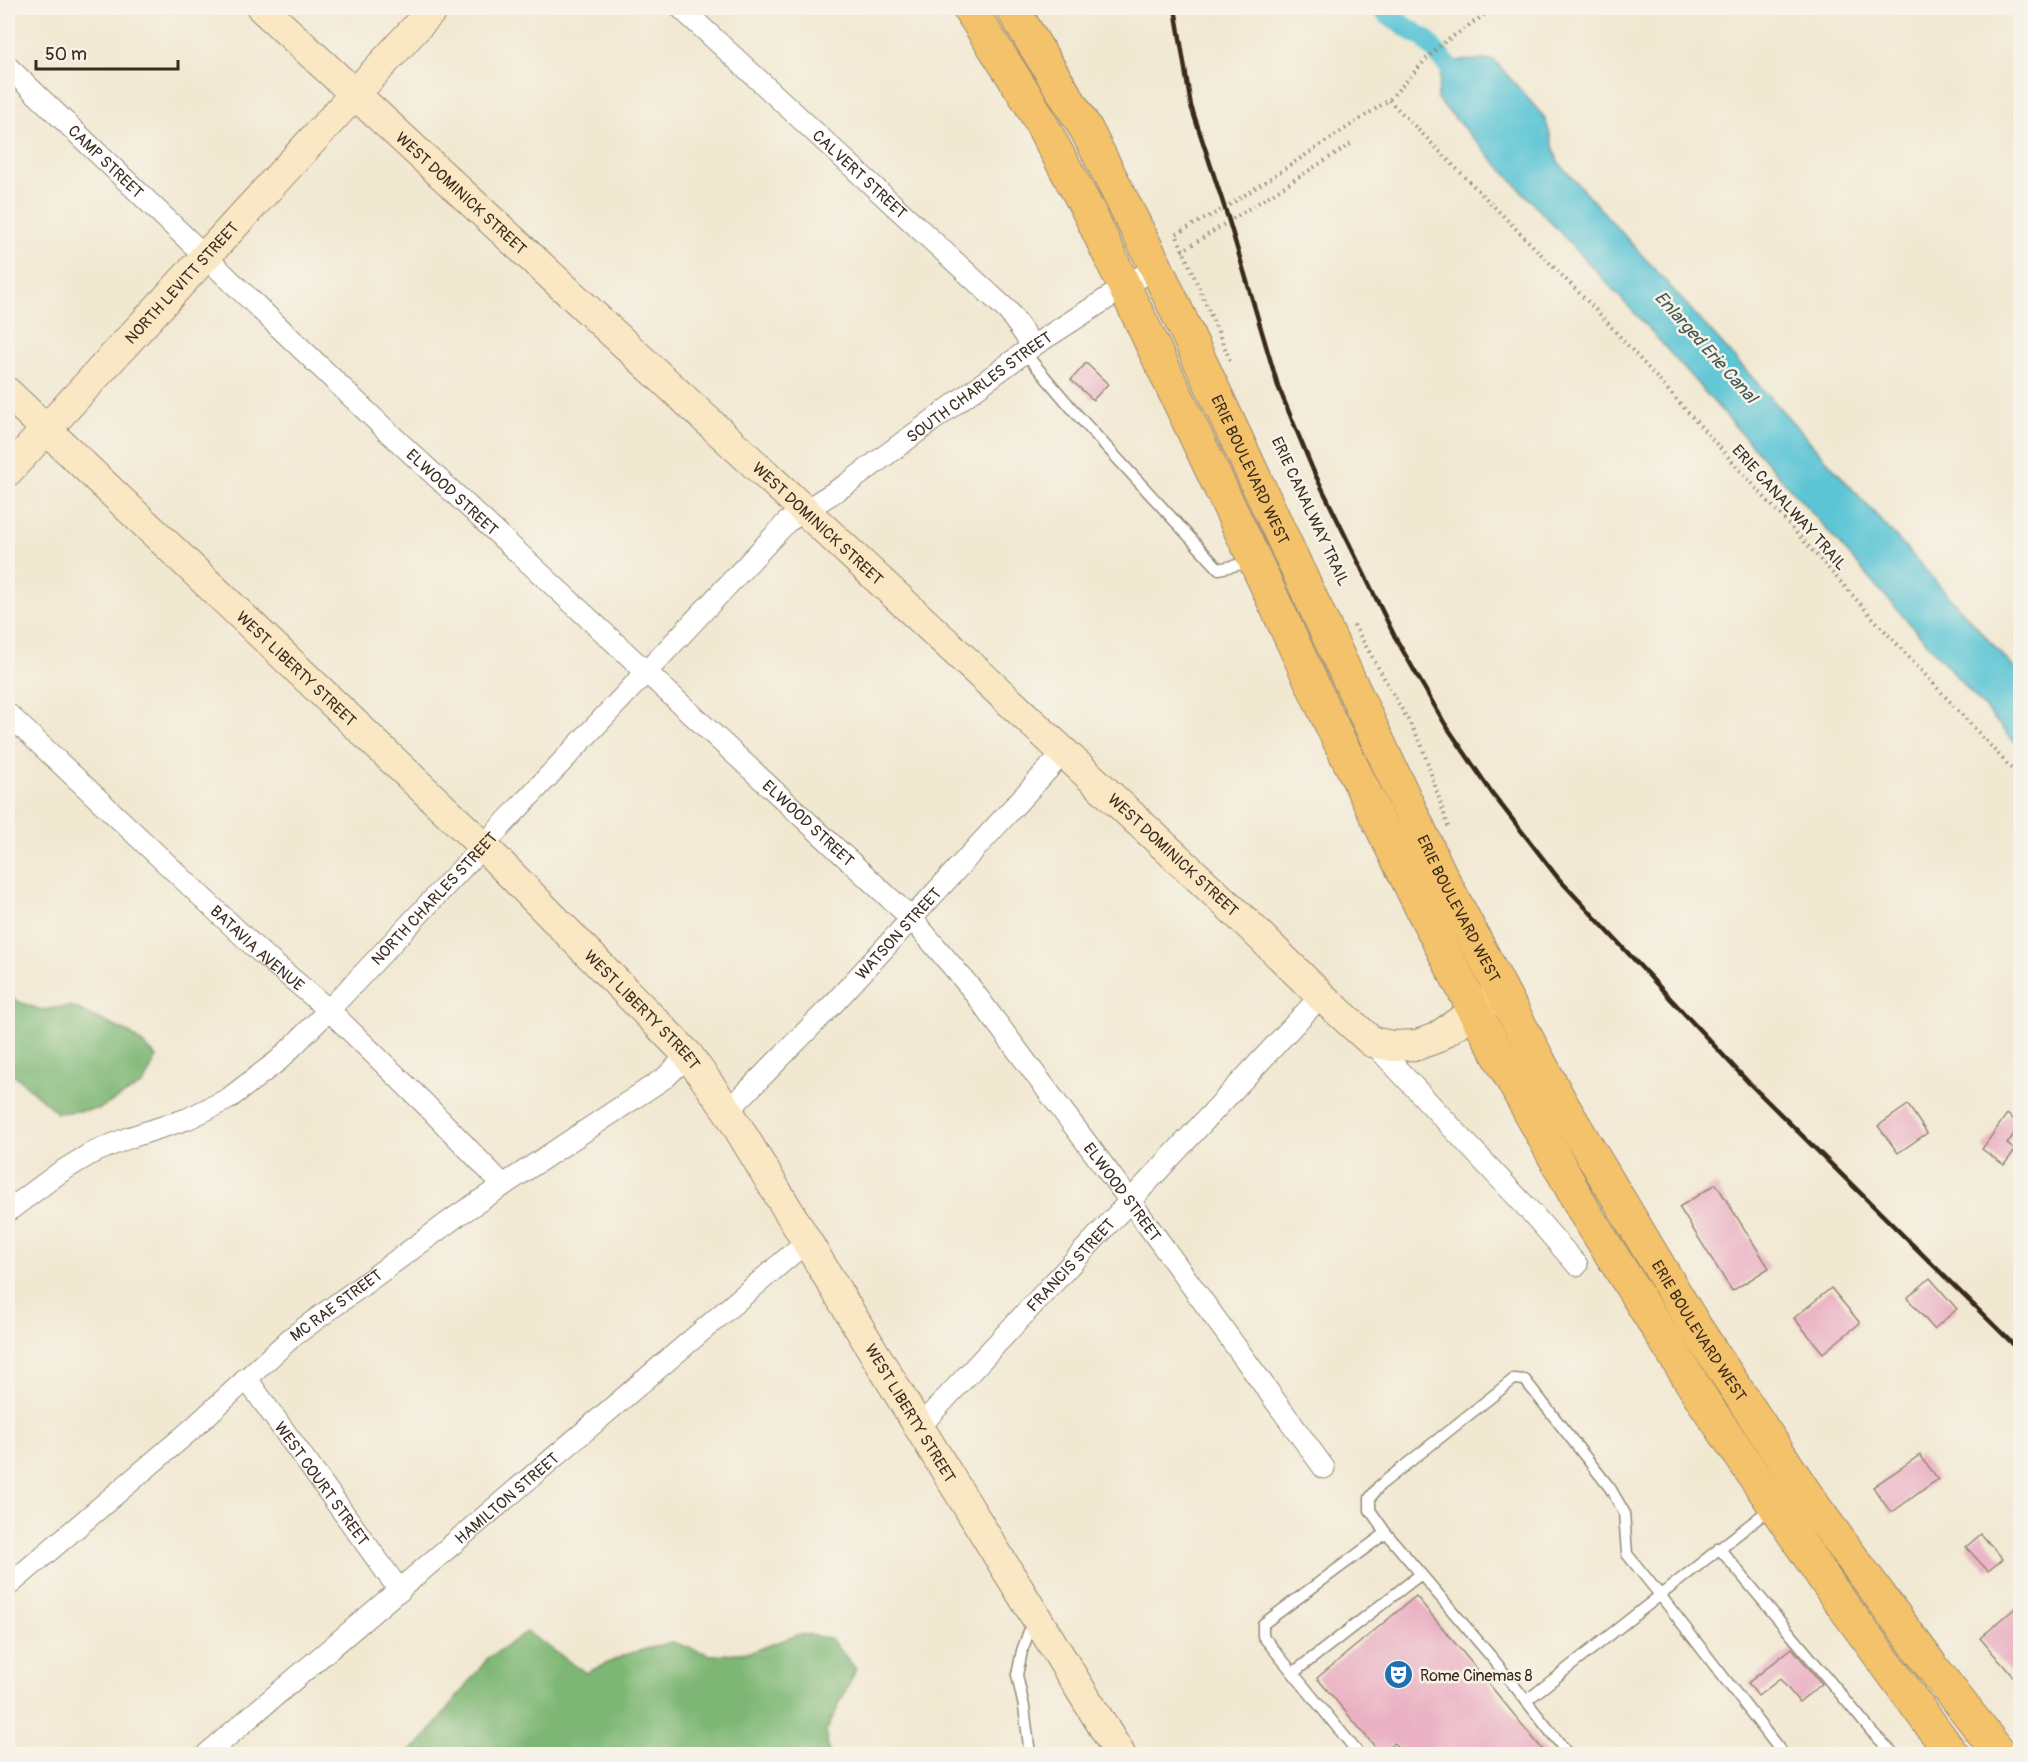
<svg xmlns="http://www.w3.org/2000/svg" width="2028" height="1762" viewBox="0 0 2028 1762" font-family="Pangolin,sans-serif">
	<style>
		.forest { fill: #7eb775; stroke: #5c704a; stroke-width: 1.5 }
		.water { fill: #5bc5d5; stroke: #4b787a; stroke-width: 1.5 }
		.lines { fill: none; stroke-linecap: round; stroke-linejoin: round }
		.canal { stroke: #5bc5d5; stroke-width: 20 }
		.building { fill: #eab0c3 }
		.lane-casing { stroke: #968978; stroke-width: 13 }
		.street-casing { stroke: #968978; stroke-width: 23 }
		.secondary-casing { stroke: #968978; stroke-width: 32 }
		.primary-casing { stroke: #968978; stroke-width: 35 }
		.path { stroke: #968978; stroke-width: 4; stroke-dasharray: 1.5 4.5; stroke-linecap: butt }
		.lane { stroke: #fff; stroke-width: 10 }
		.street { stroke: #fff; stroke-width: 21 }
		.secondary { stroke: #fae7c3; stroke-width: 30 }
		.primary { stroke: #f3c26a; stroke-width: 33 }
		.rail { stroke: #3b2a1e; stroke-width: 4.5 }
		.labels { text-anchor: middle; stroke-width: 5; stroke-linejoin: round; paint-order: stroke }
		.street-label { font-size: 16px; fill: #3b2a1e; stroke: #f7f3e8 }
		.poi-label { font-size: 16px; fill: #3b2a1e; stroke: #f7f3e8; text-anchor: start }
		.water-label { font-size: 18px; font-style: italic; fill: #455855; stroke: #f7f3e8 }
	</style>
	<rect width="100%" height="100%" fill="#f7f3e8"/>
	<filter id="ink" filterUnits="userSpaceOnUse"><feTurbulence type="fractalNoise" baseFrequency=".0167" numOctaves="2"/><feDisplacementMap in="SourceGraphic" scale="12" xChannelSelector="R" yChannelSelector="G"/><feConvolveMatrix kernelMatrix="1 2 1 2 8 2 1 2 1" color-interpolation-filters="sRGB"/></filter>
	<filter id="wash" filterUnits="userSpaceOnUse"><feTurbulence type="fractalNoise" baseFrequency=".008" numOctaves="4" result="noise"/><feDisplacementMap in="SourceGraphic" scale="24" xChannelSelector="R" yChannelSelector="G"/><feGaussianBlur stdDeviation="1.35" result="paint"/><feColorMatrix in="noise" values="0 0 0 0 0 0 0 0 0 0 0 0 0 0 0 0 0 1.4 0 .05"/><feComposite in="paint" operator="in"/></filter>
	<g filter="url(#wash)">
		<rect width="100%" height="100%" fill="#f1e8d1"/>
		<path class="forest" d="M8,990L14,1000L41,1010L71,1006L131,1034L157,1057L143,1084L99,1109L57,1113L8,1069Z
			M527,1632L586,1673L627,1654L672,1642L711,1655L751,1652L800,1634L830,1638L856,1669L826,1732L829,1754H407L424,1739L488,1658Z"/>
		<path class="water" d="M1494,60L1545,118L1558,162L2020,675V748L1642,321L1437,99L1443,61Z"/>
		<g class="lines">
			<path class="canal" d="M1381,8L1389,16L1425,39L1460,80"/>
		</g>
		<g id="blocks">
			<path class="building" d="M1086,363L1108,384L1093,400L1071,380Z
				M1908,1105L1927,1133L1898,1153L1878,1126Z
				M2007,1114L2020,1125L2007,1144L2015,1150L2004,1165L1982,1149Z
				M1716,1184L1769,1268L1732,1291L1679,1207Z
				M1930,1278L1957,1309L1934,1329L1907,1298Z
				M1831,1288L1860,1323L1823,1353L1794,1318Z
				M1920,1455L1938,1479L1891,1513L1873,1487Z
				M1981,1534L2003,1559L1988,1571L1966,1547Z
				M1416,1596L1480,1673L1547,1755H1404L1394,1743L1381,1754L1317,1678Z
				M2020,1604V1685L1980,1638Z
				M1792,1648L1822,1684L1799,1702L1780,1679L1758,1696L1748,1683Z"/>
		</g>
	</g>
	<g filter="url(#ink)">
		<use href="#blocks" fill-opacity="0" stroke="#968978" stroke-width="1.5"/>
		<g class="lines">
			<defs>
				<path id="lane" d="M1024,352L1080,418L1219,569L1251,562
					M1719,1548L1873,1733L1894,1754
					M1293,1673L1263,1636V1624L1386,1533
					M1526,1701L1771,1508
					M1030,1754L1024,1707L1017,1675L1022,1651L1033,1620
					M1359,1754L1293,1673L1421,1574
					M1568,1754L1494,1660L1386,1533L1370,1510V1498L1379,1486L1514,1379L1525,1380L1610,1488L1624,1512L1627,1554L1660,1595L1783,1754"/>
				<g id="street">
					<path id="s1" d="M681,8L1008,311L1033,346"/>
					<path id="s2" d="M8,67L385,429L912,919L970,987L1130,1201L1324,1468"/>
					<path id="s3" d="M8,714L259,951L329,1010L426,1105L503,1185"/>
					<path d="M1372,1042L1531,1212L1577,1265"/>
					<path id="s4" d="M728,1111L836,1001L1064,752"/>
					<path id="s5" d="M8,1211L59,1173L90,1154L128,1138L187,1119L228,1099L279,1060L329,1010L787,522L847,484L1033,346L1156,267"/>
					<path id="s6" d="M246,1378L400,1591"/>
					<path id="s7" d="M919,1427L1321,996"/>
					<path id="s8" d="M8,1586L192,1429L292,1337L457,1216L666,1077L688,1055"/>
					<path id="s9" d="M207,1754L806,1242"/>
				</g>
				<g id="secondary">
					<path id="s10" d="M262,8L804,510L1248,924L1321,996L1372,1042L1392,1046L1417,1045L1436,1038L1502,992"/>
					<path id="s11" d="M8,393L483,846L688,1055L728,1111L919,1427L1120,1754"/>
					<path id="s12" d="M8,471L434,8"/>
				</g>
				<g id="primary">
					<path d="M969,8L1029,101L1090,214L1257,565L1328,718L1423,911L1475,1012L1587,1216L1704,1402L1834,1593L1952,1754"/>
					<path id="s13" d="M1012,8L1086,129L1156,267L1440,874L1561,1103L1696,1328L1813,1505L1933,1668L2000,1754"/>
				</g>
			</defs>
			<use href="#lane" class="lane-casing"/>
			<use href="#street" class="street-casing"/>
			<use href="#secondary" class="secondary-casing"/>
			<use href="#primary" class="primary-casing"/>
			<path class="path" d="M1389,100L1595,309L1873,618L2020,778
				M1182,251L1354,142
				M1230,360L1176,234L1225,208L1389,100L1428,57L1442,44L1494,8
				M1354,625L1421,743L1449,829"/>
			<use href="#lane" class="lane"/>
			<use href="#street" class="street"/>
			<use href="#secondary" class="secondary"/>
			<use href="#primary" class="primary"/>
			<path class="rail" d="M1175,8L1191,106L1229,221L1278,386L1313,470L1395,637L1445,724L1492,793L1558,878L1749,1083L2020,1351"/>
		</g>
	</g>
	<defs>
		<symbol id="theatre-disc" viewBox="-11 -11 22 22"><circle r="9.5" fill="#1f6fb2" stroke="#f7f3e8"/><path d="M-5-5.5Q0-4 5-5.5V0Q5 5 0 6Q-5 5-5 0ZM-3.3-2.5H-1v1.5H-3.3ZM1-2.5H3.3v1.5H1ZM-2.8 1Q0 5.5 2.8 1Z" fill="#fff"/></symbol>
	</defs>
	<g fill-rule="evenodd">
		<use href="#theatre-disc" x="1382" y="1658" width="33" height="33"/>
	</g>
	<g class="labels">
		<g class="street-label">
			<text dy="6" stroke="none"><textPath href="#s2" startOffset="136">CAMP STREET</textPath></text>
			<text dy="6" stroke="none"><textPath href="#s1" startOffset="244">CALVERT STREET</textPath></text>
			<text dy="6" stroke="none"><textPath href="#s10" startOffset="272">WEST DOMINICK STREET</textPath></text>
			<text dy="6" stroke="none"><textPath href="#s12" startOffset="256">NORTH LEVITT STREET</textPath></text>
			<text dy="6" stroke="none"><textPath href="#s5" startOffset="1288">SOUTH CHARLES STREET</textPath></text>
			<text dy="6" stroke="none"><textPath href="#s13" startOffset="520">ERIE BOULEVARD WEST</textPath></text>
			<text dy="6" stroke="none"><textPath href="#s2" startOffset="615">ELWOOD STREET</textPath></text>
			<text transform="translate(1790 507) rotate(48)" y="6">ERIE CANALWAY TRAIL</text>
			<text transform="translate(1311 511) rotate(65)" y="6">ERIE CANALWAY TRAIL</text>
			<text dy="6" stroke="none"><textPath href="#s10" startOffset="758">WEST DOMINICK STREET</textPath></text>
			<text dy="6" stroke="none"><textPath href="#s11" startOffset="399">WEST LIBERTY STREET</textPath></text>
			<text dy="6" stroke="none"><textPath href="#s2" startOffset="1101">ELWOOD STREET</textPath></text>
			<text dy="6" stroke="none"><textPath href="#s10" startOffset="1244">WEST DOMINICK STREET</textPath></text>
			<text dy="6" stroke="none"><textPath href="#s5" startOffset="537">NORTH CHARLES STREET</textPath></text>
			<text dy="6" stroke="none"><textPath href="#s13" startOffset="1006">ERIE BOULEVARD WEST</textPath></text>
			<text dy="6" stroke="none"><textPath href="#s4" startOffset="246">WATSON STREET</textPath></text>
			<text dy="6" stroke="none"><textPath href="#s3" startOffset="342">BATAVIA AVENUE</textPath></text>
			<text dy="6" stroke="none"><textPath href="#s11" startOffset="885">WEST LIBERTY STREET</textPath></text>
			<text dy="6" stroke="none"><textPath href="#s2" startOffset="1587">ELWOOD STREET</textPath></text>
			<text dy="6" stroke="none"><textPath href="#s7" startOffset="222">FRANCIS STREET</textPath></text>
			<text dy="6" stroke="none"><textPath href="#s8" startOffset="432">MC RAE STREET</textPath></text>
			<text dy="6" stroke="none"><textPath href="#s13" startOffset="1492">ERIE BOULEVARD WEST</textPath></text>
			<text dy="6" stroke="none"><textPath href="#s11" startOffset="1371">WEST LIBERTY STREET</textPath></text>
			<text dy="6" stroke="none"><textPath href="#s6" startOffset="130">WEST COURT STREET</textPath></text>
			<text dy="6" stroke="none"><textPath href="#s9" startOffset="394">HAMILTON STREET</textPath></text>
		</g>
		<g class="poi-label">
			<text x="1420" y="1681">Rome Cinemas 8</text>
		</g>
		<g class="water-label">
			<text transform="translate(1706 347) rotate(48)" y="6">Enlarged Erie Canal</text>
		</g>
	</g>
	<rect width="2028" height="1762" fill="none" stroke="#f7f3e8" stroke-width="30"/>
	<path d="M36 60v9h142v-9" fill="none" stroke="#3b2a1e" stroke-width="3"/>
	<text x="45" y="60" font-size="18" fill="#3b2a1e" stroke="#f7f3e8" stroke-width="4.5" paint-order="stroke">50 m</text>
</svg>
